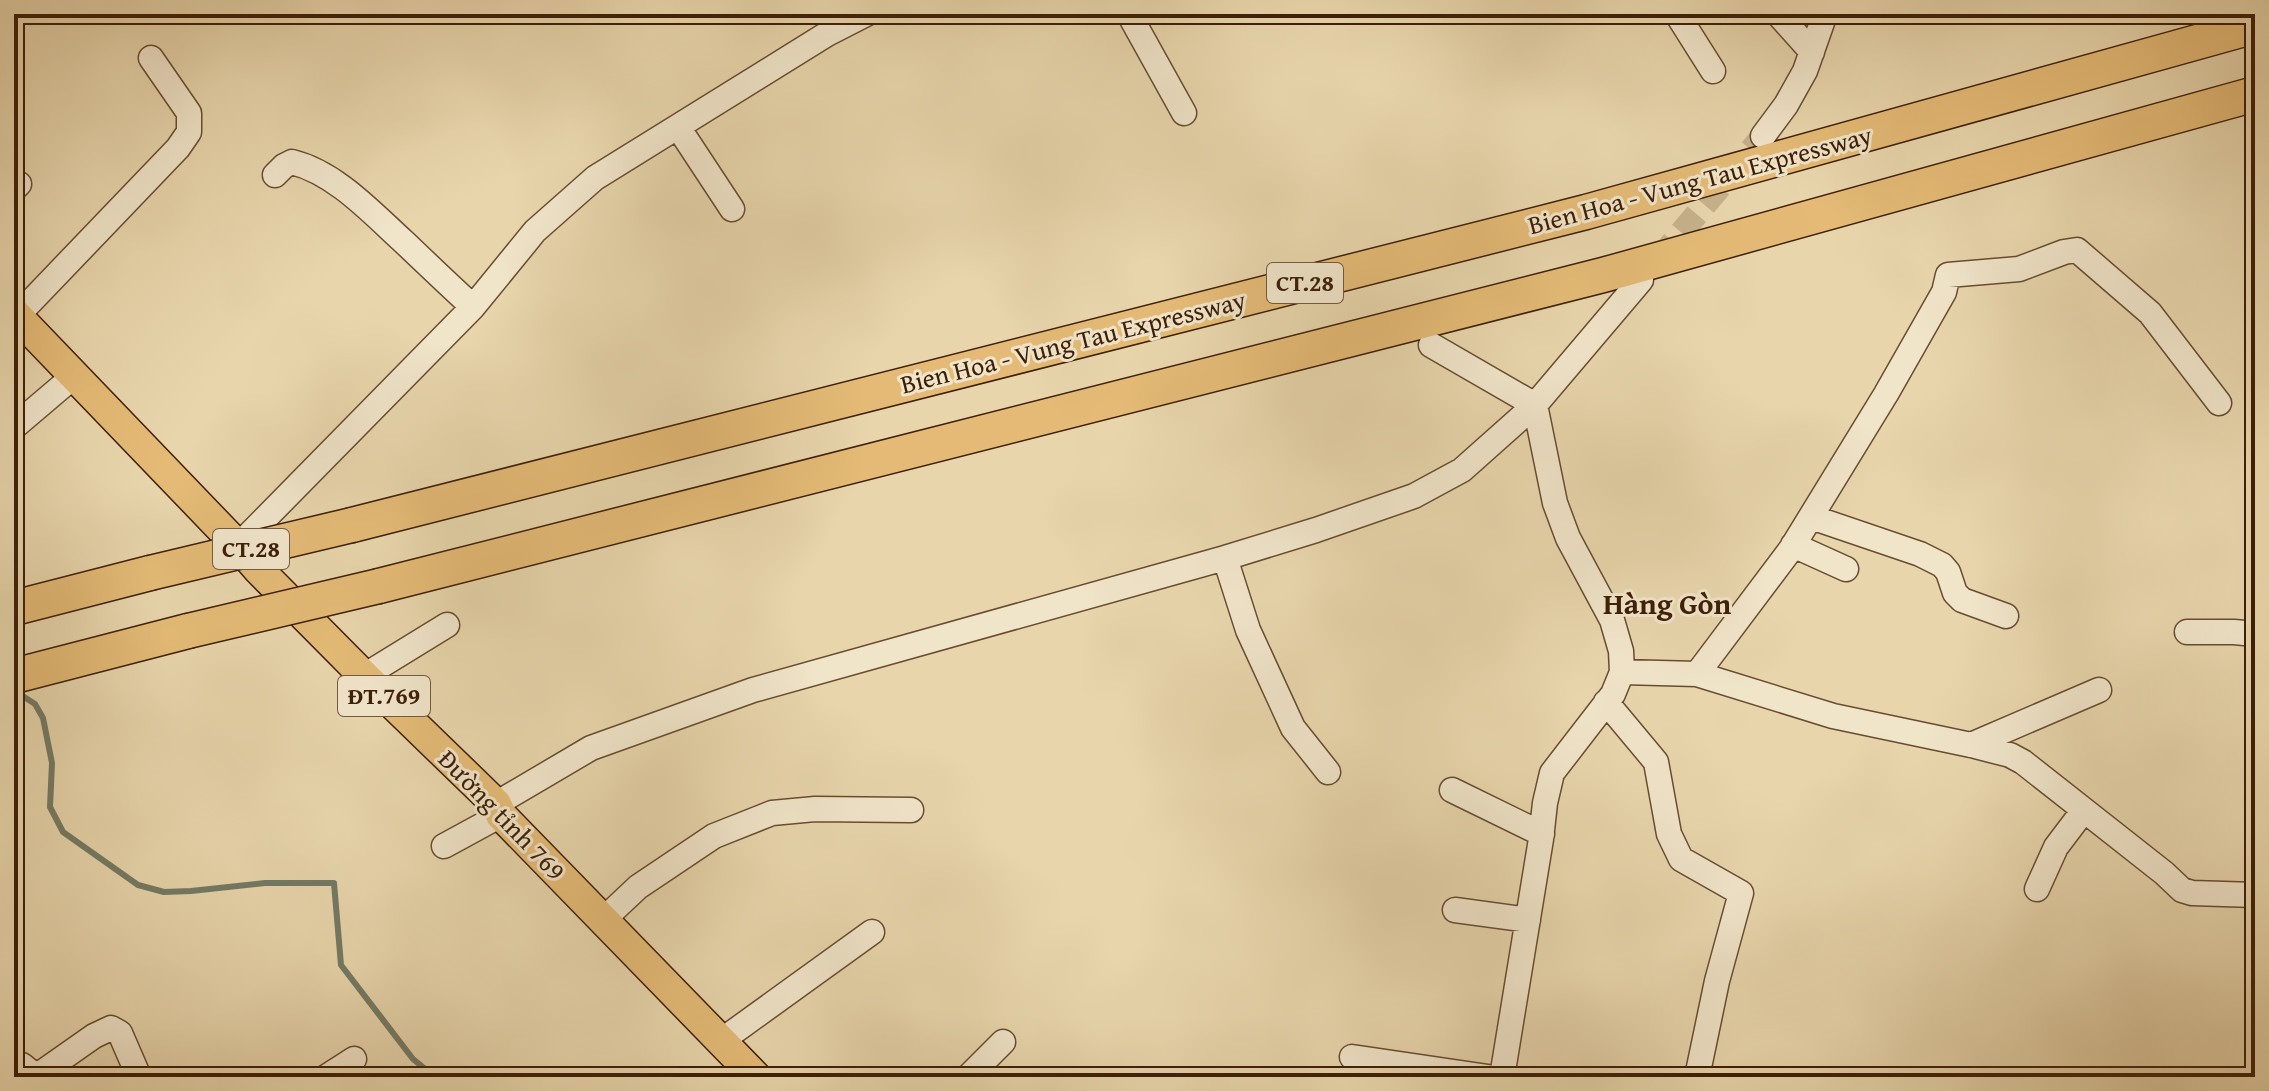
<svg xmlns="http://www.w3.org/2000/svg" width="2269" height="1091" viewBox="0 0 2269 1091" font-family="'Gentium Book Plus',serif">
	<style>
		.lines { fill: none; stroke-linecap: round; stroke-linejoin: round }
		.stream { stroke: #747b66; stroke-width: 6 }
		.minor-tunnel { stroke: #c6b18b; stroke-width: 24; stroke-dasharray: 24 12; stroke-linecap: butt }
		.minor-casing { stroke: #684c30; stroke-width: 27 }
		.major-casing { stroke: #3d1f07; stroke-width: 33 }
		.highway-casing { stroke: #3d1f07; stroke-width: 37 }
		.minor { stroke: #f0e4c9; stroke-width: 24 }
		.major { stroke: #e4ba76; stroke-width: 30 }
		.highway { stroke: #e4ba76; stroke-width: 34 }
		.highway-bridge-casing { stroke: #3d1f07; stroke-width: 37; stroke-linecap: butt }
		.highway-bridge { stroke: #e4ba76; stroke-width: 34 }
		.labels { text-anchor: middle; stroke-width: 6; stroke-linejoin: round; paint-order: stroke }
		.shield { fill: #f0e4c9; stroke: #735a41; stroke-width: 2 }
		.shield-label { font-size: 24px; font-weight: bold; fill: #3d1f07 }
		.street-label { font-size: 26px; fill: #3d1f07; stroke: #f0e4c9 }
		.quarter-label { font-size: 30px; font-weight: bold; fill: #3d1f07; stroke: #f0e4c9 }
	</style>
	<rect width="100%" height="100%" fill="#e8d5ac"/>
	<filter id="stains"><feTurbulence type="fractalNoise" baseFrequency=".0025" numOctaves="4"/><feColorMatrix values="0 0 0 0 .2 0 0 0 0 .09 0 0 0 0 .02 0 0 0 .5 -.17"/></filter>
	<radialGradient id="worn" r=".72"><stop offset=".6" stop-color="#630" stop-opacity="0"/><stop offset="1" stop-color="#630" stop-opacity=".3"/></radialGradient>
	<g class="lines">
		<path class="stream" d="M14,695H21L35,704L43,718L52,763L50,807L63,832L138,885L164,892L191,891L265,883H334L341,965L413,1059L435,1077"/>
		<path class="minor-tunnel" d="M1658,260L1763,136"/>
		<defs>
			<path id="minor" d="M1129,14L1184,113
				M1677,14L1713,71
				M1778,14L1812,52
				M678,127L732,209
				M1763,136L1786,105L1805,71L1825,14
				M275,175L284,166L292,162C336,173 372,213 404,242C427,264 450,286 473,307
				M14,189L19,184
				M17,316L178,148L189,132V113L151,58
				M1431,345L1535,405L1555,503L1568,538L1612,620L1621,651L1622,672L1613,694L1552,773L1545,803L1541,839L1502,1077
				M14,427L74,376
				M1811,517L1920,554L1942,565L1948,572L1955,593L1962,600L2006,616
				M1793,545L1846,569
				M238,546L473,307L535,231L595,178L827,34L866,14
				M1225,558L1248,630L1293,728L1328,772
				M2187,632H2234L2255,634
				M1622,672L1697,674L1833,716L1971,745L2010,755L2023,762L2164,873L2182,890L2192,893L2255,895
				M1697,674L1791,549L1886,394L1944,292L1948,275L2019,269L2064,252L2077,250L2150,313L2219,403
				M364,676L447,625
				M1606,702L1656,762L1669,834L1681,859L1741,893L1717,981L1697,1077
				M1971,745L2099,690
				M1452,790L1542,834
				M496,804L591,748L753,690L1225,558L1316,530L1414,496L1462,470L1535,405L1641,280
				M444,846L501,815
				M2037,889L2056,847L2084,810
				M1455,910L1528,920
				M603,920L638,887L714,836L772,813L815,809L911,810
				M721,1041L872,932
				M1352,1057L1488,1077
				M14,1065H22L37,1077
				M37,1076L94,1036L111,1028L120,1033L139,1077
				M326,1077L354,1059
				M968,1077L1003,1042"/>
			<path id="major" d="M14,313L238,546L258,569L364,676L496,804L501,815L756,1077"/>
			<path id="highway" d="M352,525L1586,212L2255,26
				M379,586L1603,275L2255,94
				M14,608L150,573
				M14,676L188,631"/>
		</defs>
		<use href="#minor" class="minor-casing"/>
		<use href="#major" class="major-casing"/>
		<use href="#highway" class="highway-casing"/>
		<use href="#minor" class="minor"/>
		<use href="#major" class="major"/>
		<use href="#highway" class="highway"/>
		<defs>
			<path id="highway-bridge" d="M150,573L352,525
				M188,631L379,586"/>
		</defs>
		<use href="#highway-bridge" class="highway-bridge-casing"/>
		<use href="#highway-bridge" class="highway-bridge"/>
	</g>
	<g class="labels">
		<g class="shield">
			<rect x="1267" y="263" width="76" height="40" rx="6"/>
			<rect x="213" y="529" width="76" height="40" rx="6"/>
			<rect x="338" y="676" width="92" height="40" rx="6"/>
		</g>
		<g class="shield-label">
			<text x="1305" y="291">CT.28</text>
			<text x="251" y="557">CT.28</text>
			<text x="384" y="704">ĐT.769</text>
		</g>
		<g class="street-label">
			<text transform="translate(1700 180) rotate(-15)" y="9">Bien Hoa - Vung Tau Expressway</text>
			<text transform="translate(1073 342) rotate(-14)" y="9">Bien Hoa - Vung Tau Expressway</text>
			<text transform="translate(502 815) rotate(46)" y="9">Đường tỉnh 769</text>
		</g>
		<g class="quarter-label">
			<text x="1667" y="614">Hàng Gòn</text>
		</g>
	</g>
	<rect width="2269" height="1091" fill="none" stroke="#e8d5ac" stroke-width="48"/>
	<rect x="16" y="16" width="2237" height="1059" fill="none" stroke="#3d1f07" stroke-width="4"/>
	<rect x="24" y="24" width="2221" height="1043" fill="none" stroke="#3d1f07" stroke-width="2"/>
	<rect width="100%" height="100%" filter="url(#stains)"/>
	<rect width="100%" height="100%" fill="url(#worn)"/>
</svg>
